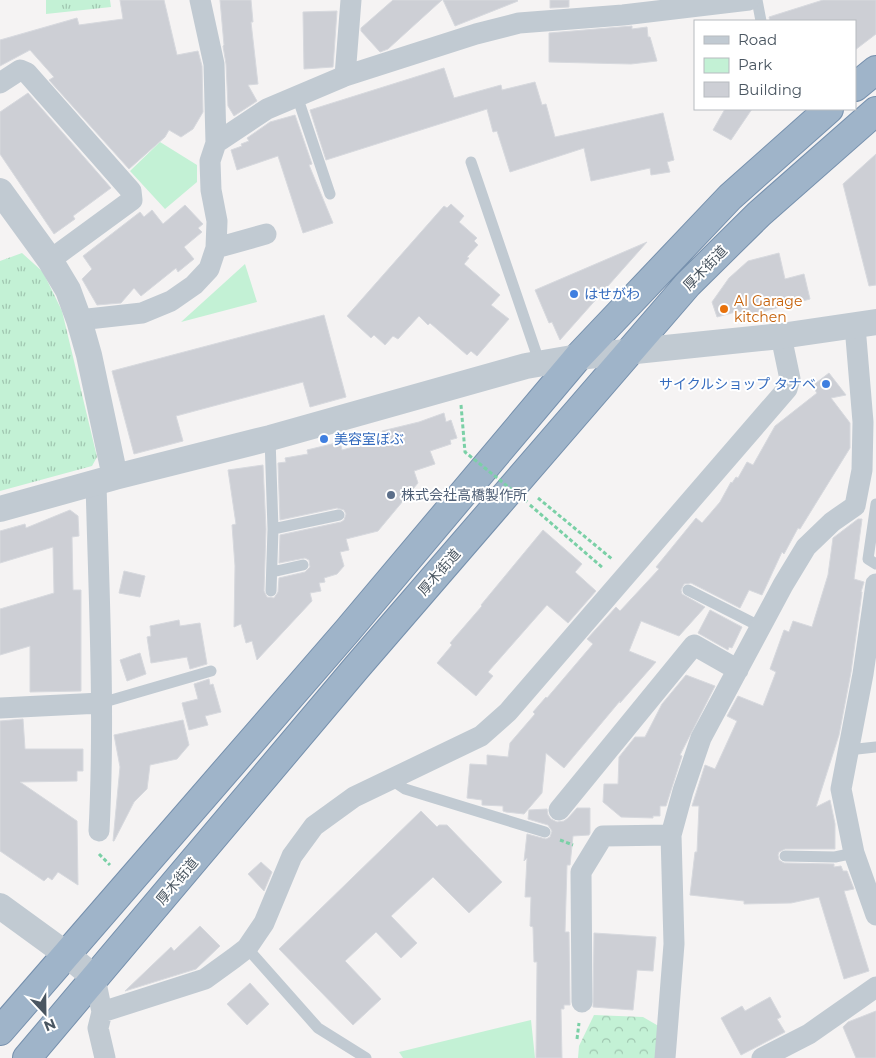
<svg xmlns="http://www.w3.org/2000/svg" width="876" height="1058" viewBox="0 0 876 1058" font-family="Montserrat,'Noto Sans JP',sans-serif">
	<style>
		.grass { fill: url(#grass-tufts) }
		.forest { fill: url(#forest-crowns) }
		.park { fill: #c3f1d5 }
		.building { fill: #cdcfd5; stroke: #d7d9de }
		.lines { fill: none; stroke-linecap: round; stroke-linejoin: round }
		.trunk-casing { stroke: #7690ad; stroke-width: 30 }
		.path { stroke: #7ad0a6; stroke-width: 3; stroke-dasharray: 4 2.5; stroke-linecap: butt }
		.service { stroke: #c1cad2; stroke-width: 11 }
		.minor { stroke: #c1cad2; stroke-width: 21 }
		.tertiary { stroke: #c1cad2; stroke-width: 26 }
		.trunk { stroke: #9fb4c9; stroke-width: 28 }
		.path-bridge { stroke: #7ad0a6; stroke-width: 3; stroke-dasharray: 4 2.5; stroke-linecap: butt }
		.shop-dot { fill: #3f7fe0; stroke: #fff; stroke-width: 2 }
		.food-dot { fill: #e8710a; stroke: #fff; stroke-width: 2 }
		.service-dot { fill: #5c6f8a; stroke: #fff; stroke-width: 2 }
		.labels { text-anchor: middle; stroke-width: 4; stroke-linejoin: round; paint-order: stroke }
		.street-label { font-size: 14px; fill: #4a5661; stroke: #fff }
		.shop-label { font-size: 14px; fill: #366cbe; stroke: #fff; text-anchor: start }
		.food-label { font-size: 14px; fill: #c56008; stroke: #fff; text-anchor: start }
		.service-label { font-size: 14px; fill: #4e5e75; stroke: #fff; text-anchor: start }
	</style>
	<defs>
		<pattern id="grass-tufts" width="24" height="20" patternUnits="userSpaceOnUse" patternTransform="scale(1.25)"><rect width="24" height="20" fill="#c3f1d5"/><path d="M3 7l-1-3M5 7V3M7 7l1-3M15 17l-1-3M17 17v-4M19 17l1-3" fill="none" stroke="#a0c6b0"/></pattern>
		<pattern id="forest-crowns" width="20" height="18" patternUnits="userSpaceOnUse" patternTransform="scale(1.25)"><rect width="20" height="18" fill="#c3f1d5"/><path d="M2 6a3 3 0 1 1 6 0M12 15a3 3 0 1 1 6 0" fill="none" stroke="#a0c6b0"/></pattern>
	</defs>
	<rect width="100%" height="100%" fill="#f5f3f3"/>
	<path class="grass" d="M46,0H110L111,7L46,14Z
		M22,253L43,272L62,311L97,457L92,466L0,491V261Z"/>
	<path class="forest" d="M594,1015L643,1017L662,1028L659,1058H578L579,1046Z"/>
	<path class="park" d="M160,142L197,165V182L165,209L130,171Z
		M245,264L257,302L181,322Z
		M531,1020L535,1058H403L399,1052Z"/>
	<path class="building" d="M120,0H164L177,55L198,51L202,66L203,112L193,129L181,137L169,130L165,137L129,169L49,80L54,77L30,50L0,66V40L77,18L79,25L123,19Z
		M220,0H251L253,22H251L258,84L248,85L257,101L234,116L228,106L226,64L223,46L224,45Z
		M393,0H442L388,49L380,52L361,31V28Z
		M443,0H517L518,1L455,26Z
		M550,0H569V7L550,8Z
		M823,0H876V34L855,50V21H770L769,17Z
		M337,11L333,67L304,69L303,12Z
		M632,26V29L647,27L648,37H650L657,61L631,64L549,62V33Z
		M444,68L454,98L501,85L502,90L535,82L542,105L546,104L555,137L663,113L674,160L667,162L670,172L651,175L650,168L591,181L584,148L510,172L497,131L493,132L487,109L326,160L310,110Z
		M28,93L111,188L73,216L75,219L54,234L0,154V112Z
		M725,109H752L731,140L713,130Z
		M295,115L312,164L309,165L333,223L303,233L278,156L237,170L231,150L242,146L241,144L249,141L247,138L270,122Z
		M876,154V285L869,286L843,184Z
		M451,204L464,216L459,222L477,238L474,241L478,245L467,257L469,258L464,264L500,295L491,305L509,319L477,356L471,351L467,355L430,323L428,325L419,316L398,339L393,336L385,345L374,335L371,338L347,316L444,206L447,208Z
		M185,205L203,224L198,228L202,232L184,247L194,259L178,272L176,268L141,296L134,288L121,303L97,305L82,279L92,269L83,256L140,212L144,217L152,210L163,224Z
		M647,242L560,340L552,322L549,323L535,290Z
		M779,253L785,279L804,274L810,299L743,317L739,311L717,317L712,302L729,278L748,261Z
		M324,315L346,397L310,407L303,382L176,416L183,441L134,454L112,371Z
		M829,373L846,395L831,398L850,423V448L800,529L798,528L784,554L782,552L762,595L749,590L740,608L691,583L684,584L681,590L682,594L705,607L679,636L641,621L629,651L656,662L620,703V701L564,768L546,753L542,793L524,814L506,812L503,811V806L482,805V800L467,798L470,764L487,765V755L508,757L510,743L535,714L533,712L546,697L547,698L593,644L587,639L616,607L620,611L659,569L656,567L696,518L702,523L720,502L731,482L732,483L736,477L738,478L747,462L753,465L775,426L817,393L812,386Z
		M444,413L446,422L451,420L457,438L450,440L451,444L430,451L435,464L414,471L418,483L378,531L346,539L349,550L340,552L344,566L337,574L324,578L325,582L319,583L321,591L310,593L312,601L257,660L252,641L246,643L241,624L234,627L235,566L232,525L236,524L228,470L263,465L266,529L264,591L267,597L274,598L278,592L279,578L305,572L310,567L309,560L305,558L279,563L280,535L341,522L344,520L346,514L344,510L337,508L280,520L278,463L286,462L285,458L308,454L307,450L340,442L342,450L384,439L382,431L419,422Z
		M70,510L78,516L79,536L72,537L73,590H81V691L30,692V646L0,655V609L54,593L53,547L0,563V531L25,524L26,528Z
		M858,519H862L854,579L864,582L861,592H862L851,672L839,735L816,807L830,800L835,824V849H785L779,852L778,855L779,860L784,863L834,864V867L841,866L843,871H847L854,889L844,891L869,971L844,979L819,897L791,903L744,904V901L690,895L695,852H697L699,806H692L705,765L715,769L737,721L727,716L738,696L763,706L776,672L770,669L784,630L789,632L793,621L812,627L828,575L833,538Z
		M543,530L582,564L575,572L596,591L568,623L547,605L488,672L493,676L476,696L437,663L452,645L450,643L482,606L481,605Z
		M124,571L145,576L140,597L119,593Z
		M710,610L742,627L732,648L729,647L728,650L698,633Z
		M179,620L180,626L200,623L207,664L190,669L187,657L151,663L147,637L151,636L150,626Z
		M140,653L146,674L127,681L120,660Z
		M686,675L715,686L680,755L682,756L666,806H660V816H653V818L621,817L603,802L604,784H618L619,757L635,737H645L662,704Z
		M209,679L210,685L213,684L221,712L205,716L208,725L189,730L182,703L198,699L194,684Z
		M23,719L25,749H83V771H77V781L20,782L77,821L78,885L58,872L52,880L48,877L44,881L0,851V721Z
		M183,720L189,745L177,759L150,765L147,789L134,802L114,841H113L120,767L114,735Z
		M577,808H590V833L589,835L573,836L570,865H567L565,932H569L570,1005H564V1009H561L562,1058H536L537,962H534L533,927L530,926L531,897H525L527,858L524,861L527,834L546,839L550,837L552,831L548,825L528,819L529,810L547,809L548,815L551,819L557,822L564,821L568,818Z
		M421,811L437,827L439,825H447L502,882L469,913L433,877L391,916L417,943L401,958L376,932L345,961L381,999L353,1025L279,949Z
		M261,862L272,872L264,891L248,874Z
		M200,926L220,946L196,969L125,991L171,947L174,951Z
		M594,933L656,937L653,971L637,970L633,1010L593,1007Z
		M250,983L269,1004L247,1025L227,1004Z
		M770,997L781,1017L777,1019L785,1032L741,1055L721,1018L742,1006L745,1011Z
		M876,1011V1058H856L843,1027L848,1022Z"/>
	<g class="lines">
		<defs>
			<path id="trunk" d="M855,87L876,70
				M0,1031L348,630L578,357L730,197L829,109
				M27,1058L357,667L688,284L759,214L876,111"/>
		</defs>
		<use href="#trunk" class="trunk-casing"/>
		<path class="path" d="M538,498L612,559
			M530,505L603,568
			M560,840L573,845
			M99,854L110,865
			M577,1039L579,1023"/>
		<path class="service" d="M757,0L761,21
			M297,96L330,194
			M471,162L540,364
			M270,438L273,529L271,591
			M876,504L868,559L876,564
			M273,529L339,515
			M272,572L303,565
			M688,590L761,627
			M101,703L211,671
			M848,750L876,747
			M390,779L405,789L545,832
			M785,856L835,857L854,853
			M247,948L318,1028L366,1058"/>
		<path class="minor" d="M200,0L214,64L216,143
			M345,76L351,0
			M0,83L20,70L27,73L131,191L132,200L50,260
			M216,248L266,234
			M79,320L142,313L171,301L194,285L209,269L216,248L217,221L211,190L210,161L216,143L267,109L345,76L476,34L519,23L623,15L749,0
			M96,483C99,599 105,715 99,831
			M876,584L863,674L841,789L854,853L876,915
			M0,708L101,703
			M559,810L694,645L738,670
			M95,978L102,1012L98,1028L105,1058
			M582,1002L581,872L603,836L671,835
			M102,1012L205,979L234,958L247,948L264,923L292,856L314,826L354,797L481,736L508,712L787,389L790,379L781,336
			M665,1058L674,944L671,835L683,791L701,738L783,585L806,547L832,522L855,506L862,470L863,422L855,326
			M762,1058L809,1034L876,987"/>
		<path class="tertiary" d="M0,191L50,260L68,290L79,320L89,355L115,477
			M0,509L115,477L270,438L526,366L578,357L781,336L876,322
			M0,906L66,954L95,978"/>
		<use href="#trunk" class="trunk"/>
		<path class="path-bridge" d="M461,405L465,452L527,502"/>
	</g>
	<g class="shop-dot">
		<circle cx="574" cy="294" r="5"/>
		<circle cx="826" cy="384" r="5"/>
		<circle cx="324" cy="439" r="5"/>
	</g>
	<circle class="food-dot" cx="724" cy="309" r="5"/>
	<circle class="service-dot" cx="391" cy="495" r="5"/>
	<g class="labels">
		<g class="street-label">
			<text transform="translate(705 268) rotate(-46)" y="5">厚木街道</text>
			<text transform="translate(439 572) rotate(-49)" y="5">厚木街道</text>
			<text transform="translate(177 881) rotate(-50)" y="5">厚木街道</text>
		</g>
		<g class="shop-label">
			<text x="584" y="299">はせがわ</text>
			<text x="816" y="389" text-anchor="end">サイクルショップ タナベ</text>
			<text x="334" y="444">美容室ぼぶ</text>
		</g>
		<g class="food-label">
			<text x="734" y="306">AI Garage<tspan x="734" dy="16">kitchen</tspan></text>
		</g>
		<g class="service-label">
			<text x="401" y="500">株式会社高橋製作所</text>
		</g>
	</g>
	<rect x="694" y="20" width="162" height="90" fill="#ffffff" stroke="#b7bbc0"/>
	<rect x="704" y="36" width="25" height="8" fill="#c1cad2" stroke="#b7bbc0"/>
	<text x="738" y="45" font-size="15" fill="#4a5661">Road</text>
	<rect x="704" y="58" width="25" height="15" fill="#c3f1d5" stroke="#b7bbc0"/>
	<text x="738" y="70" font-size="15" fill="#4a5661">Park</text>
	<rect x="704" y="82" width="25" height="15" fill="#cdcfd5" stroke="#b7bbc0"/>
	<text x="738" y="95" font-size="15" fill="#4a5661">Building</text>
	<g transform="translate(45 1013) rotate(158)" stroke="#ffffff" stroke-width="4" paint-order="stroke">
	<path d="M0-4L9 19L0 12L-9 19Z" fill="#4a5661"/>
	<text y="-8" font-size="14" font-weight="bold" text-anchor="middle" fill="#4a5661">N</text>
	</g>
</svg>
